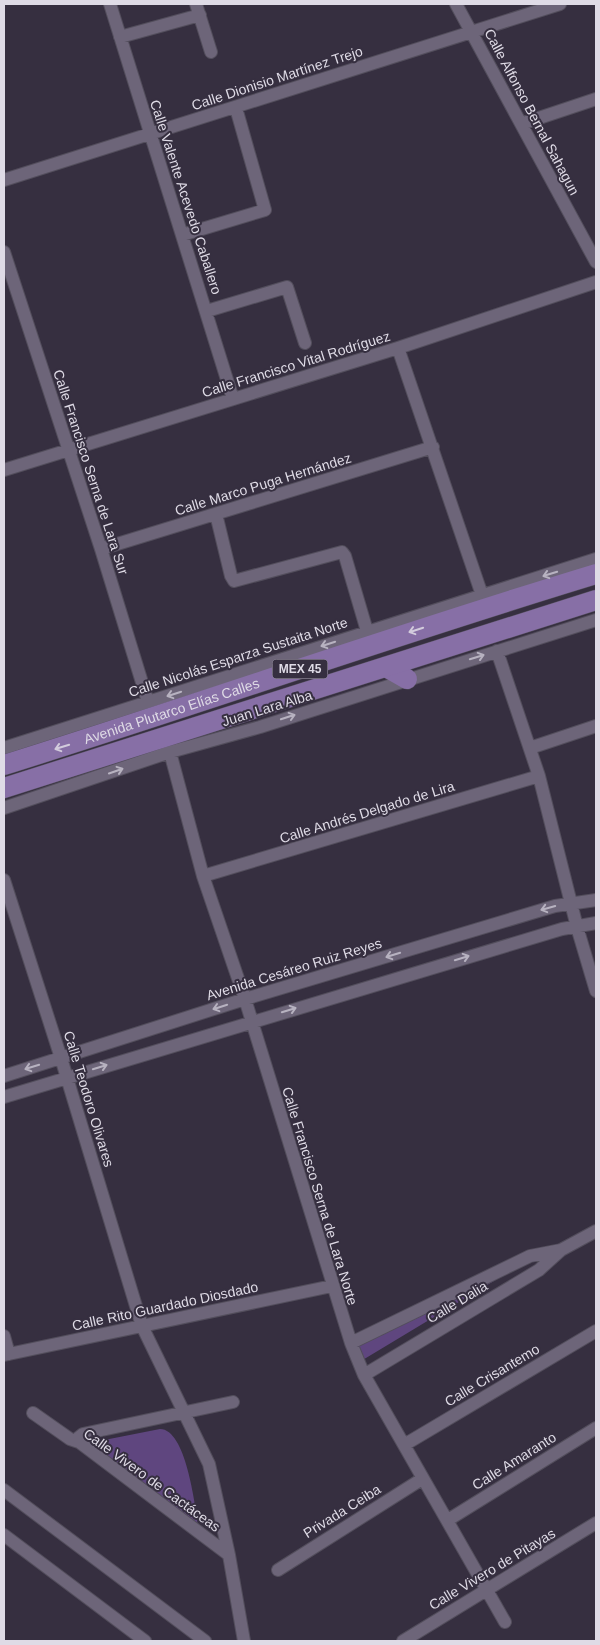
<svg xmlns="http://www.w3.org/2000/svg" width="600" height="1645" viewBox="0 0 600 1645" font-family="Arial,sans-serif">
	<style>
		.green { fill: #5f467f }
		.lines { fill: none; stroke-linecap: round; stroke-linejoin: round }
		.street-casing { stroke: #534e5c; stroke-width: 14 }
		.primary-casing { stroke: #534e5c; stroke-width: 21 }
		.street { stroke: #6d6579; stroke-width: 12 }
		.primary { stroke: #876fa6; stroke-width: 20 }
		.oneway { stroke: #b7b2c0 }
		.oneway2 { stroke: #d2cbdc }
		.labels { text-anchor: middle; stroke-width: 4; stroke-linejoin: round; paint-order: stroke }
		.shield { fill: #362f40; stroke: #aca7b4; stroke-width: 1 }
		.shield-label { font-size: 12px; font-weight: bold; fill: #dfdbe6 }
		.street-label { font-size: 14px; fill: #dfdbe6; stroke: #362f40 }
	</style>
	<rect width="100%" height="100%" fill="#362f40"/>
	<path class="green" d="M522,1264L361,1361L354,1345Z
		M160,1429C186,1429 195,1505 198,1525L89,1443Z"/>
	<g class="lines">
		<defs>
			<path id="street" d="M110,4L233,399
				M196,4L211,52
				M456,4L596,262
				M120,37L200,15
				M521,124L596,99
				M4,180L560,4
				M182,235L265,210L236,108
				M4,252L101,549L148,702
				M207,311L287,287L305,343
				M398,348L482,595
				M4,470L398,348L596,282
				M216,514L231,576L234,581L342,552L345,556L367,631
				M101,549L433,447
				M497,651L539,776L577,927L596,991
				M4,748L596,559
				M530,748L596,726
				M170,752L203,876L245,999L351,1343L364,1375L505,1622
				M4,808L170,752L260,727L596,620
				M203,876L539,776
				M4,880L61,1058L142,1326L209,1464L229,1555L244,1641
				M4,1076L245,999L555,906L596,900
				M4,1097L562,929L596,923
				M4,1336L9,1354
				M351,1343L530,1256L561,1250
				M4,1355L332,1286
				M364,1375L539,1270L561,1250L596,1231
				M33,1413L70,1439L79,1442L229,1555
				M79,1442L78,1438L83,1434L233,1402
				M404,1445L596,1331
				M4,1490L205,1641
				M448,1520L596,1428
				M4,1535L145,1641
				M278,1570L422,1479
				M403,1641L596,1523"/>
			<g id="primary">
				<path d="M386,667L407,679"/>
				<path id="s1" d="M4,765C202,703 398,634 596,574"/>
				<path d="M4,788L596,600"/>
			</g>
		</defs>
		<use href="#street" class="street-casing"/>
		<use href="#primary" class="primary-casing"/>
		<use href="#street" class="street"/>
		<use href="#primary" class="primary"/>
	</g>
	<defs><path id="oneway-shaft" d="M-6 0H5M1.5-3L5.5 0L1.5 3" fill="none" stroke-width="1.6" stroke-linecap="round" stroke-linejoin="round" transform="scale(1.25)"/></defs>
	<g class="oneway">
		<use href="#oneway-shaft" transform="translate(550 574) rotate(163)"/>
		<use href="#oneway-shaft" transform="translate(328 644) rotate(162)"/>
		<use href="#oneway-shaft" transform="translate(477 657) rotate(-17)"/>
		<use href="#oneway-shaft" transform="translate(174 694) rotate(162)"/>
		<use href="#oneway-shaft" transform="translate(288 717) rotate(-18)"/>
		<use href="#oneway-shaft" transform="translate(116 771) rotate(-19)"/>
		<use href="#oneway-shaft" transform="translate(548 908) rotate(164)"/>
		<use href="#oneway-shaft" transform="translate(393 955) rotate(163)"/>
		<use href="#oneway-shaft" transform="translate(462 958) rotate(-17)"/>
		<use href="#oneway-shaft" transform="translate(220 1007) rotate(162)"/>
		<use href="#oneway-shaft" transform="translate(289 1010) rotate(-17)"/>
		<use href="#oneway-shaft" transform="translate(32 1067) rotate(163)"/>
		<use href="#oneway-shaft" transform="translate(100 1067) rotate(-17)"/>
	</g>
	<g class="oneway2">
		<use href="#oneway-shaft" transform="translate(416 630) rotate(162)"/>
		<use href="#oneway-shaft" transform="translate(62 747) rotate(163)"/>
	</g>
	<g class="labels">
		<rect class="shield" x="272.5" y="659.5" width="55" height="19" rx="4"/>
		<g class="shield-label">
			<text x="300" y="673">MEX 45</text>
		</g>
		<g class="street-label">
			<text transform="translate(277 78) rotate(-18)" y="5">Calle Dionisio Martínez Trejo</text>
			<text transform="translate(532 112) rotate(62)" y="5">Calle Alfonso Bernal Sahagun</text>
			<text transform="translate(186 197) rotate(72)" y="5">Calle Valente Acevedo Caballero</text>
			<text transform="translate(296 364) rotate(-17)" y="5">Calle Francisco Vital Rodríguez</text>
			<text transform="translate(91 472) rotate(72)" y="5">Calle Francisco Serna de Lara Sur</text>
			<text transform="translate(263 484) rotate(-17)" y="5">Calle Marco Puga Hernández</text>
			<text transform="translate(238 657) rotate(-18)" y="5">Calle Nicolás Esparza Sustaita Norte</text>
			<text transform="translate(267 708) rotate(-17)" y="5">Juan Lara Alba</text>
			<text dy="5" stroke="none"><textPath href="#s1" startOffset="176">Avenida Plutarco Elías Calles</textPath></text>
			<text transform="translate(367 812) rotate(-17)" y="5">Calle Andrés Delgado de Lira</text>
			<text transform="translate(294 969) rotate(-17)" y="5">Avenida Cesáreo Ruiz Reyes</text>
			<text transform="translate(89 1099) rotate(73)" y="5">Calle Teodoro Olivares</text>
			<text transform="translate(320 1196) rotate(73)" y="5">Calle Francisco Serna de Lara Norte</text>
			<text transform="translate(457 1302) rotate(-31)" y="5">Calle Dalia</text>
			<text transform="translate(165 1306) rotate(-12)" y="5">Calle Rito Guardado Diosdado</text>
			<text transform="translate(492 1375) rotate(-31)" y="5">Calle Crisantemo</text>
			<text transform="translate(514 1461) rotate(-32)" y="5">Calle Amaranto</text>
			<text transform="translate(152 1480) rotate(36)" y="5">Calle Vivero de Cactáceas</text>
			<text transform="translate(342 1511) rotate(-32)" y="5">Privada Ceiba</text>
			<text transform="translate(492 1569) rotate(-31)" y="5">Calle Vivero de Pitayas</text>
		</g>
	</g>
	<rect width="600" height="1645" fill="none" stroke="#dfdbe6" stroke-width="10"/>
</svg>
